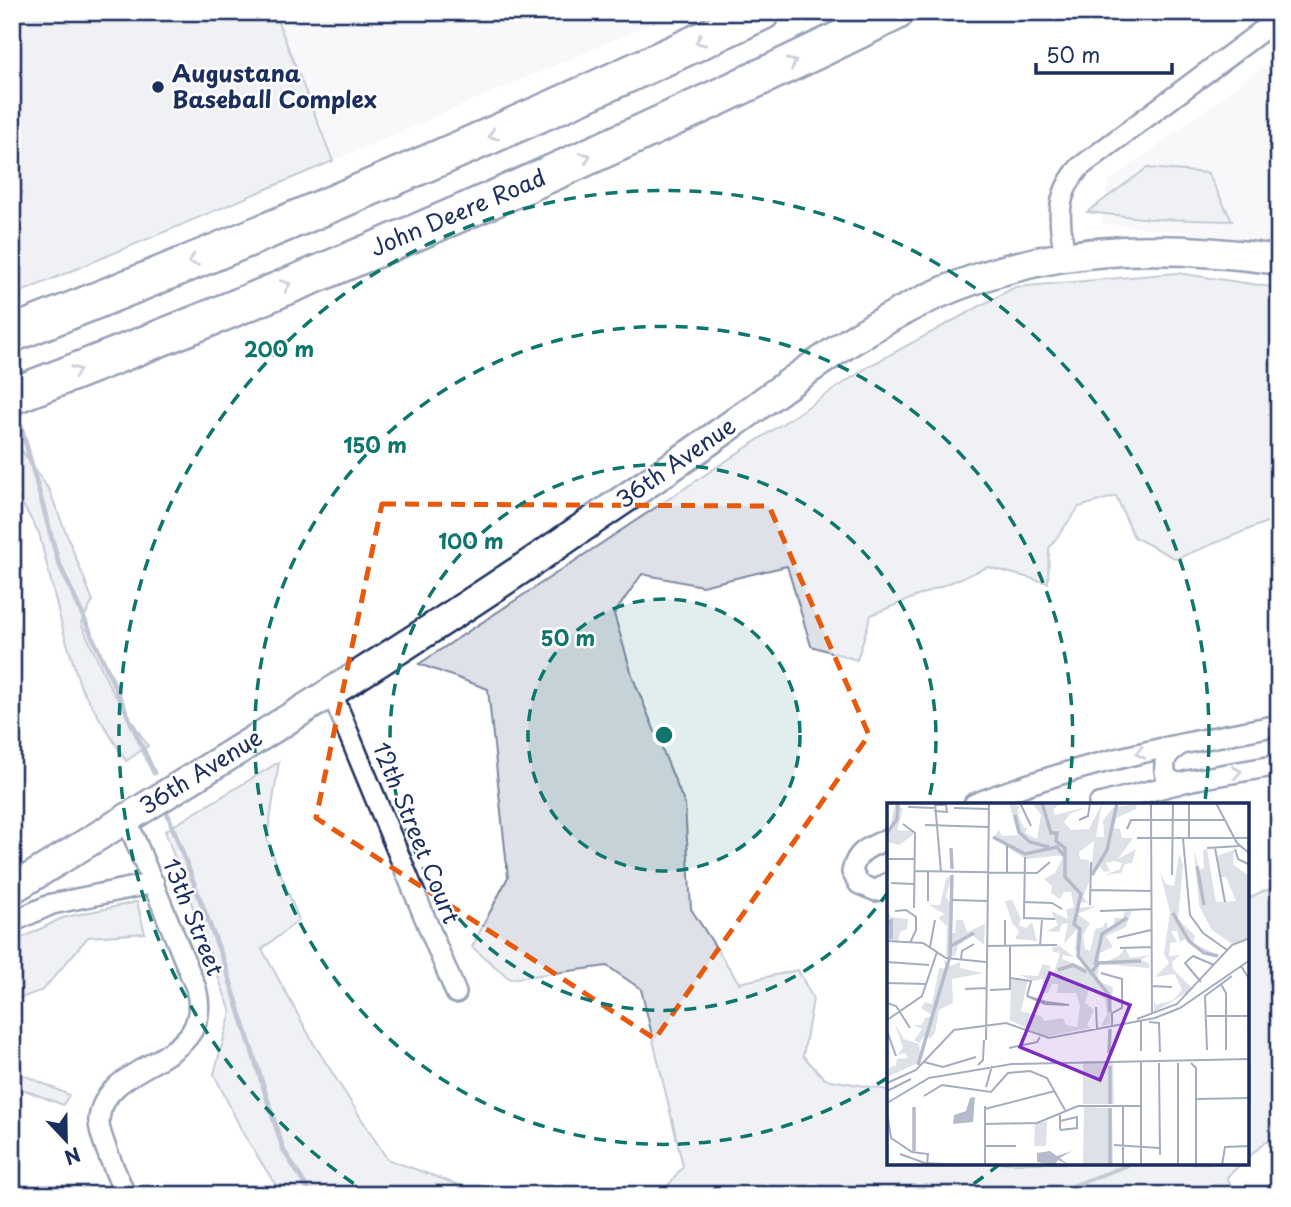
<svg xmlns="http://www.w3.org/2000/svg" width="1291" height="1207" viewBox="0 0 1291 1207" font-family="'Playpen Sans',sans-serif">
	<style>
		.built { fill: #eff0f4 }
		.green { fill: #dee1e7; stroke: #7c88a2; stroke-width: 2 }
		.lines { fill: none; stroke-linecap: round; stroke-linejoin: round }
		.stream { stroke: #77839f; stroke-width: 5 }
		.street-casing { stroke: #1b2f5e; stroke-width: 24 }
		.secondary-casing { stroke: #1b2f5e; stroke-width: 33 }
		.highway-casing { stroke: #1b2f5e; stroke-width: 40 }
		.street { stroke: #fff; stroke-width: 19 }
		.secondary { stroke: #fff; stroke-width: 28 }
		.highway { stroke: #fff; stroke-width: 35 }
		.oneway { stroke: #8d97ae }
		.marked { fill: none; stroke: #e8590c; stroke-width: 5; stroke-dasharray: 14 9; stroke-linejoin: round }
		.ring { fill: none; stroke: #0f766e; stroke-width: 3.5; stroke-dasharray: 12 9 }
		.poi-dot { fill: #1b2f5e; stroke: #fff; stroke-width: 2.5 }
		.labels { text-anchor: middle; stroke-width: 5; stroke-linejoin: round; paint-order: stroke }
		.poi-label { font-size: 23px; font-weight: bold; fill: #1b2f5e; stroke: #fff; text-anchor: start }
		.street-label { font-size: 23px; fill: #1b2f5e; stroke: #fff }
		.inset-river { fill: none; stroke: #b5bbca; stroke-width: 3.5 }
		.inset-road { fill: none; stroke: #a4acbf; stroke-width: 2 }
		.view { fill: #7b2cbf; fill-opacity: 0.15; stroke: #7b2cbf; stroke-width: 3.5 }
		.inset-edge { fill: none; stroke: #1b2f5e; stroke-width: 3.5 }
		.centre { fill: #0f766e; stroke: #fff; stroke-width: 3.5 }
		.ring-label { font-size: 21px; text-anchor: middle; font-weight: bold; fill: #0f766e; stroke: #fff; stroke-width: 5; stroke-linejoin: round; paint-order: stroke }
	</style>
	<rect width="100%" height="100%" fill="#fff"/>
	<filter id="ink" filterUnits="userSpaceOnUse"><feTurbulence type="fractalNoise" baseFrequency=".0143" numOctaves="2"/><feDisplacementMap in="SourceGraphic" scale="14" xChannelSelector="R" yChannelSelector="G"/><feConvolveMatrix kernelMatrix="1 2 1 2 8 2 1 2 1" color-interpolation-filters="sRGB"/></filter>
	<g filter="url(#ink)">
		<path class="built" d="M274,12H679L333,161Z
			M1279,55V243L1101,223L1108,182Z"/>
		<path class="green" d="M12,12H274L333,161L12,296Z
			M1147,168L1208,173L1232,221L1152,219L1087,212Z
			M1177,273L1279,288V517L1176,559L1134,537L1116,496L1079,507L1049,548L1048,583L988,567L871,615L857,660L811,646L787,566L702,586L642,574L614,614L633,678L685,805L691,909L739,983L798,970L813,999L803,1056L825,1079L888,1090V1163H1131L1045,1195H661L683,1166L641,989L607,966L510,979L472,947L508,877L488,689L419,664L871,365L1015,287Z
			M14,439L49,490L93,601L81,623L110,687L148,746L126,761L81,688L63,630L39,533L12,486Z
			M279,762L267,839L299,920L262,949L314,1044L387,1159L486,1195H282L244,1135L214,1074L231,1012L165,831Z
			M1279,888V1140L1265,1142L1247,1159V899L1263,891Z
			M137,902L145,933L88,937L43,990L12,1001V943L62,918Z
			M12,1065L17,1072L69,1095L63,1105L12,1085Z
			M1136,1163H1242L1227,1177L1236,1195H1052Z"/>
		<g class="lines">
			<path class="stream" d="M21,426L58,561L154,773
				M168,815L225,965L283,1149L309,1191L314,1195
				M1031,1195L1033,1191"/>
			<defs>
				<path id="street" d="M1065,256C1059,221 1054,196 1080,167L1279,18
					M331,691L456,993
					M1178,784L1166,777C1162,759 1167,753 1182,744
					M974,804C1072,765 1175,744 1279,725
					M1099,804L1192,780L1279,765
					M888,839C869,847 856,851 852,872L859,884L876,891L888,883
					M12,922L52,904L154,883
					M125,1195C119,1178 97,1134 99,1119C106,1057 217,1067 196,988L126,818"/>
				<path id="secondary" d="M12,889C196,775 382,665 560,543C618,503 677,464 734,423C809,369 882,312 970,281C1071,244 1174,245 1279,260"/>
				<path id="highway" d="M12,334C265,234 516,129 762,12
					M12,396C312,281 608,154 896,12"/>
			</defs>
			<use href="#street" class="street-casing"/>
			<use href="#secondary" class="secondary-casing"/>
			<use href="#highway" class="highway-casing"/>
			<use href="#street" class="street"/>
			<use href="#secondary" class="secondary"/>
			<use href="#highway" class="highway"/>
		</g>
		<defs><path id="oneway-chevron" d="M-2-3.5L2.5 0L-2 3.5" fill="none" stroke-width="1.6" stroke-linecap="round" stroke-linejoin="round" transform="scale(1.75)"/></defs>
		<g class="oneway">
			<use href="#oneway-chevron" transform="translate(700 41) rotate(155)"/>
			<use href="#oneway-chevron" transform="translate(792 63) rotate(-25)"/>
			<use href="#oneway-chevron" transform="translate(493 135) rotate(156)"/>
			<use href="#oneway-chevron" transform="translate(586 157) rotate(-24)"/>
			<use href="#oneway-chevron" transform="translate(193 261) rotate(158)"/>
			<use href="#oneway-chevron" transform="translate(286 285) rotate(-23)"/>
			<use href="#oneway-chevron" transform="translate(76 371) rotate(-22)"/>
			<use href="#oneway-chevron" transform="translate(1140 753) rotate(167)"/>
			<use href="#oneway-chevron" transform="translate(1237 772) rotate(-10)"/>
		</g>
	</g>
	<path d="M0 0H1291V1207H0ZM382,504L769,506L869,735L655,1039L316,818Z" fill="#fff" fill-opacity=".55" fill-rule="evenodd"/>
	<path class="marked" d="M382,504L769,506L869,735L655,1039L316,818Z"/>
	<circle cx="664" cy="735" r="136" fill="#0f766e" fill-opacity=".12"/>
	<g class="ring">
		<circle cx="664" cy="735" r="136"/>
		<path d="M888 892A273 273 0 1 1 928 803"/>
		<path d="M887 1078A409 409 0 1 1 1067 803"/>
		<path d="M1000 1164A545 545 0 0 1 957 1195M371 1195A545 545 0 1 1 1205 801"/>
	</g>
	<circle class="poi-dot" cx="158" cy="87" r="7"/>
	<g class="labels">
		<g class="poi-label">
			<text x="172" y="82">Augustana<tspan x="172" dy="26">Baseball Complex</tspan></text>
		</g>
		<g class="street-label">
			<text transform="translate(458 213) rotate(-23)" y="8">John Deere Road</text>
			<text transform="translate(676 463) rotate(-35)" y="8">36th Avenue</text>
			<text transform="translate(201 772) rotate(-32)" y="8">36th Avenue</text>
			<text transform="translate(416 833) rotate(68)" y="8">12th Street Court</text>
			<text transform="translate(193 917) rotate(68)" y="8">13th Street</text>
		</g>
	</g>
	<g transform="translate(887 803)">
		<rect width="362" height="362" fill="#fff"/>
		<path d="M8,0L16,6L10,27L25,28L26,32L12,42L0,39ZM122,0L132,3L130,10L134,6L131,12L137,25L141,24L138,30L150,36L154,12L145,0H173L166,7L168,12L199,4L183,11L177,19L184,27L202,26L215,0L209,34H217L216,17L226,5L250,0L249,6L229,15L227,25L233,26L235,35H246L231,56L249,46L245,60L238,61L234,70L218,72L233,66L235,60L227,58L219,60L223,68L217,69L213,63L204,71L207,38L192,49L193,56L202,57L203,76L196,94L202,100L193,99L191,105L210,103L190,111L203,120L196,132L198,146L203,148L208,126L216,124L219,118L221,126L227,124V115H236L238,107H245L239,124L219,133L226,144L213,150L210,178L226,184L223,221L214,223L220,211L218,196L202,186L198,200L207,207L200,222L203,225L157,234L123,217L124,177H141L134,208L154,213L157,218L176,215L179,222L190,224L193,203L189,190H170L171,181H165L161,190H154L156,176L146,178L133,172L151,173L156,161L163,163L161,174H166L173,150L166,149L165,144L173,143L187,154L176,152L175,156L199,165L188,146L190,126L177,141L181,120L175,121L172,129L160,128L171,122L164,108L181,116L179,107L187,104L184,89H177L173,96L164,90L165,83L157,76L168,70L177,52L139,56L106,35L112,27L115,33L131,32ZM307,46L312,67L317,65L316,47L320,46L329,99L349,98L339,74H334L330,53L347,47L346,61L362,73V134L345,141L325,127L312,103ZM292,51L296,62L291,116L308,133L306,140L333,153L313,149L299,136L293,139L290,128H284L290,139L283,140L282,153L293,152L285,159L286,166L306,186L267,209V198L269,202L286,197L295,187L288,171L268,174L282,160L277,151L283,109L273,69L279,81L287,83ZM66,71L59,93L65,105L62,130H68L69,117H76L80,129L98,121L97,142L85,132L71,143L68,153L59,154L60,123L51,115L57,111L42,102H53L59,76ZM125,97L134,116L132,122L139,125L145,119L150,138L128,136L132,128L125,120L118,98ZM0,107L4,114L21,116L20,126L13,129L11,138L0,137ZM238,144L243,155L263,152L254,157L262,160V165L215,161L233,152ZM56,156L64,163L73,159V165L96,170L65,176L66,200L52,207L48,230L43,236L39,231L32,240L27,237L35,226L27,222H35L38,215L46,213L34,205L38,199L45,201L52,165L59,166ZM8,221L17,236L32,241L33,248L31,260L0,274V266L9,262L10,256L21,255L18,250L10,252L16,245ZM196,258L226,259L227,301H196ZM197,304L225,305L226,362H196ZM160,318L159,343H147L148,321Z" fill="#dee1e7"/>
		<path d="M88,294L86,319L66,321L67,312L79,308L83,295ZM163,348L170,353L185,348L173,355L182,362L171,357L168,362L150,359V350Z" fill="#b5bbca"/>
		<path class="inset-river" d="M155,0L164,30H170L169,38L178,45V74L194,91L187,121L193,126L191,153L222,192L223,209M128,12L132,29L143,39L162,44M0,30L10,16L11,0M106,34L138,51L170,44L177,53M64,45L65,66M310,63L317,102M205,72L220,47L230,0M286,110L302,138L317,150L331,153M0,120L4,118V136M62,144L87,130M208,162L215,131L240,115M171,167L186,162L199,169M203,171L212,160L254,158M222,250L223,226M31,262L63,153L65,72M223,301V263M223,305V362M27,348V304"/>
		<path class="inset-road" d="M48,0L54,69M133,0L144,23M264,0L265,211M329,0L350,40L363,51M21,4L47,5M67,5L102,6M47,8L60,9L59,2H48M192,17L201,13L203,0M16,21L28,30L27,105M38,22L102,24M240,26L244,17H338M250,35H363M296,36L303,112L316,130L340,147M302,36V0M320,45L352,43M328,45L338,99M348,46L351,56L363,62M138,54L137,115L168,116M0,56H28M28,68L150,70L163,59M120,70V42M285,72L286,0M4,80L27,81M203,87L265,88M65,97L100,98M41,98V69M136,99L165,100L175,106M203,102L204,59M8,108L19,107L29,114V127L23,140M213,108L264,106M230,135L264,127M0,138L36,140L59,155L99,159M100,143L170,142M118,143V117M153,143L155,116M43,144L48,117M233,145L264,144M74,156L75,148L87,141M0,159L42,162M354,163L361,174L362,247M214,170L235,176V205L225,210V223M123,175L144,178L140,193M314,179L298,160L306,153L327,162M0,180L39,181M334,181L339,190V247M264,183L285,184M78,186L99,185M103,187L123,186V143M140,193L159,199L182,202L158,201ZM0,200L9,203L23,225M209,204L210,226M320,213H362M250,216L290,201L345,142L363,135M0,217L35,193L50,149M262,219L272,220L273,249M0,228L9,253M99,237L102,0M122,245L150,239L153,234M320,247L318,193L345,173M254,248V218M37,259L56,264L89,254M254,259V362M272,260L273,352M304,260L309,265V362M91,262L96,257L97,237M0,280L29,267L67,227L119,220L162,235L268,215L293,205L363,157M99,284L105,263M0,288L24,276M37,293L55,282L104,289L121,270L143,268L160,275L178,307M309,296L363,295M0,300L42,275L125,261L363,256M236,303V362M98,306L168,288M0,310L4,335L25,349L41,351L40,362M173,318L190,314V325L174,327L173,325V310M98,321L150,320L191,303H254M227,342L272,345M98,343H129M13,351L38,360L74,362M98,362V303M291,362V260M335,362L338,344L363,343"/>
		<path class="view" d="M163,170L243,202L213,277L133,244Z"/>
		<rect width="362" height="362" class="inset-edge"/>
	</g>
	<circle cx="664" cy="735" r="10" class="centre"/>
	<g class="ring-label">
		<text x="279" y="357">200 m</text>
		<text x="375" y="453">150 m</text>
		<text x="471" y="549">100 m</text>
		<text x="568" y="646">50 m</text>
	</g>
	<rect width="1291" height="1207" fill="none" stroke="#fff" stroke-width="42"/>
	<rect x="21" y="21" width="1249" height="1165" fill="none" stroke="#1b2f5e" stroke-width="2.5" filter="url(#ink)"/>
	<g transform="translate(66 1140) rotate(158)" stroke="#ffffff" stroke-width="5" paint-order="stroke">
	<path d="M0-5L12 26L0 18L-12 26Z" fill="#1b2f5e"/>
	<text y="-10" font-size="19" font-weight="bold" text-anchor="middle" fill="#1b2f5e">N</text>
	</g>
	<path d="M1036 63v10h136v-10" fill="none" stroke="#1b2f5e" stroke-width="3.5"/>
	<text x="1046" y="63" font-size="21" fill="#1b2f5e" stroke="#ffffff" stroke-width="5" paint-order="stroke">50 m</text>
</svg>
